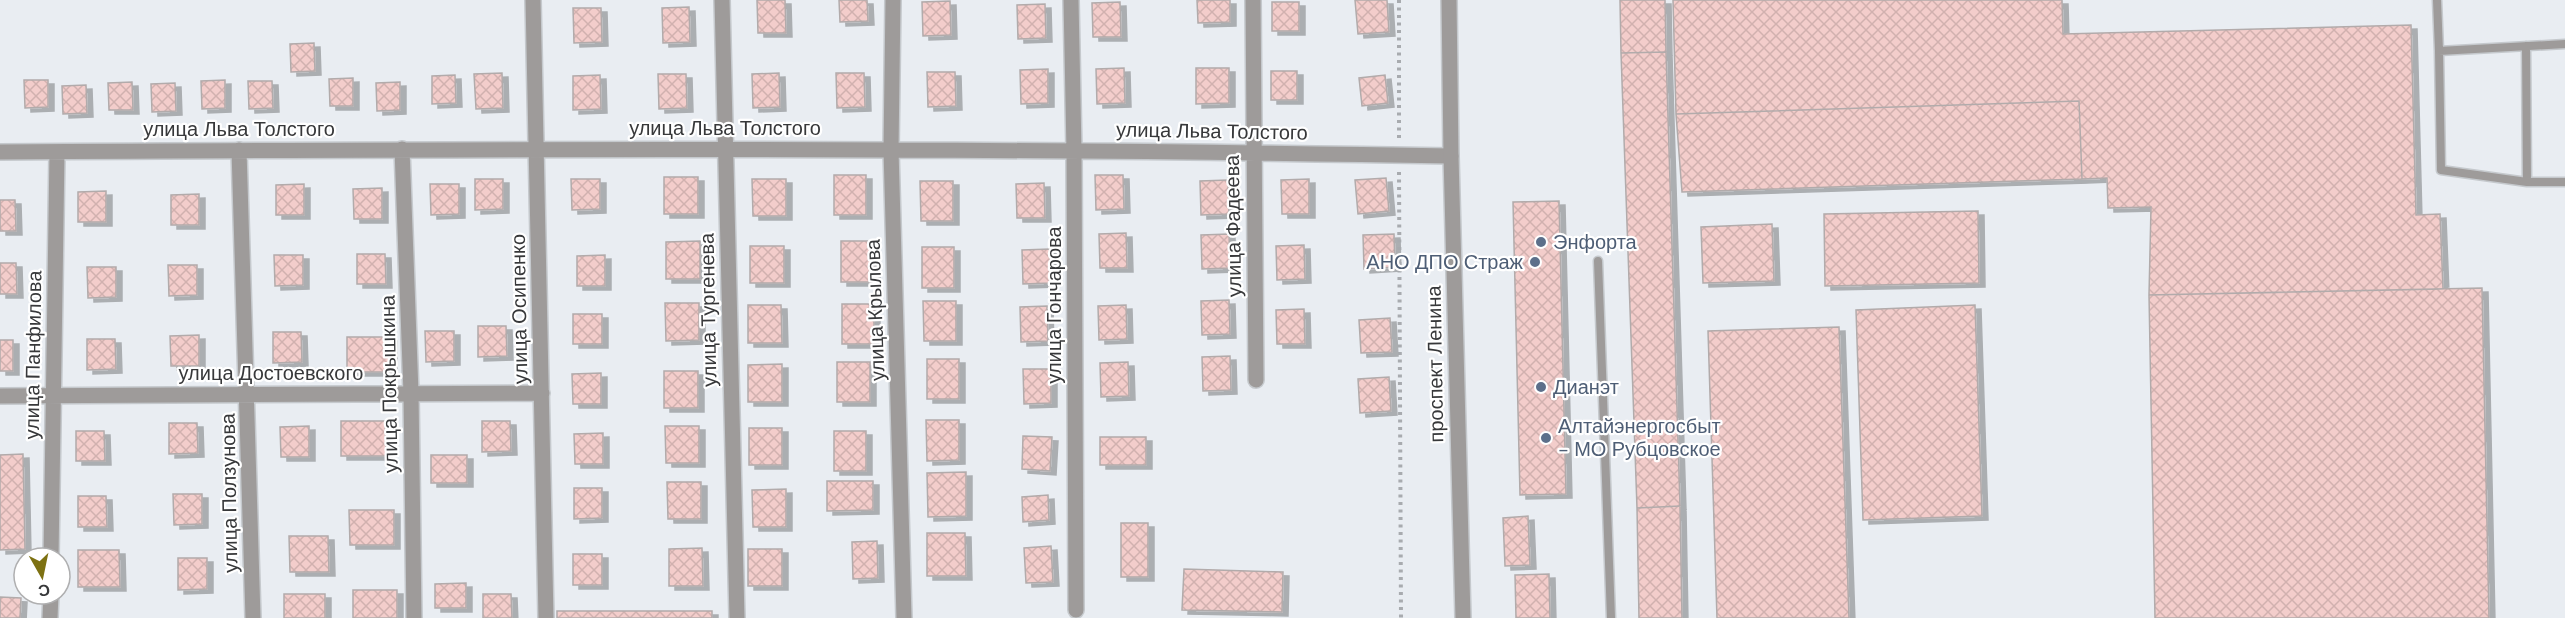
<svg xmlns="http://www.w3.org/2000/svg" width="2565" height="618" viewBox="0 0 2565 618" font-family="'DM Sans',sans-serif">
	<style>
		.building { fill: url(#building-cross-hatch); stroke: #b2abab; stroke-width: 1.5; filter: url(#shadow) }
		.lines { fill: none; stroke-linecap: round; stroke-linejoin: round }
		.service-casing { stroke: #c5c9cd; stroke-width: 11 }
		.minor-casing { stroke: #c5c9cd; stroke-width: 18 }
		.tertiary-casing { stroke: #c5c9cd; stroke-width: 18 }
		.path { stroke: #a8abaf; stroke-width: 4; stroke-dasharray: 3 4.5; stroke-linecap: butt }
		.service { stroke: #9e9b9a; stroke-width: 8 }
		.minor { stroke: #9e9b9a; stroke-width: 15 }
		.tertiary { stroke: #9e9b9a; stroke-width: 15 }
		.service-dot { fill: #5c6f8a; stroke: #fff; stroke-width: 2 }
		.labels { text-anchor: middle; stroke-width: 4.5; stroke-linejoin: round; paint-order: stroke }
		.street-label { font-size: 20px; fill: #37383a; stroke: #fff }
		.service-label { font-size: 20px; fill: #4e5e75; stroke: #fff; text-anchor: start }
	</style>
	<defs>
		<pattern id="building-cross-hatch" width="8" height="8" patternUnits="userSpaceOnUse" patternTransform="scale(1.5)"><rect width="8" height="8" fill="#f3cdcb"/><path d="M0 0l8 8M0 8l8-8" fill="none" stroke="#d1b1af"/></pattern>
		<filter id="shadow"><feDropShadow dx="6" dy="4" stdDeviation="0" flood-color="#0004"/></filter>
	</defs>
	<rect width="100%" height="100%" fill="#e9edf2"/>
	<path class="building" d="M757,0H785L786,33H758Z
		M839,0H867L868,21L840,22Z
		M1197,0H1230V22L1198,23Z
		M1355,0H1387L1389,32L1358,34Z
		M1620,0H1665L1666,52L1621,53Z
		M1673,0H2062L2063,34L2411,25L2416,215L2440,214L2443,289L2149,295L2151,207L2108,208L2107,178L2082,179L2079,101L1676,114Z
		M950,1L951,35L923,36L922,2Z
		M1120,2L1121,37H1093L1092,3Z
		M1272,2H1299V31H1272Z
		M1045,4L1046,38L1018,39L1017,5Z
		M689,7L690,42L663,43L662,8Z
		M573,8H601L602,42L574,43Z
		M314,43L315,71L291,72L290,44Z
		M1666,52L1680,506L1637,508L1621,53Z
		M1124,68L1125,103L1097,104L1096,69Z
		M1196,68H1229V103L1196,104Z
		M1048,69V103L1021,104L1020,70Z
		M1271,71H1297V100H1271Z
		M927,72H955L956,106L928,107Z
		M502,73L503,108L476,109L474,74Z
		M779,73L780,107L753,108L752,74Z
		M836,73H864L865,107L837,108Z
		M658,74H686L687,108L659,109Z
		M455,75L456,103L432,104V76Z
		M600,75L601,109L573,110V76Z
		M1385,75L1388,103L1362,106L1359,78Z
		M353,78V106H330L329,79Z
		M24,80H48V107L25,108Z
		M225,80V108L202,109L201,81Z
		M248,81H272L273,108L249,109Z
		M132,82L133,110H109L108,83Z
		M400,82V110L377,111L376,83Z
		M175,83L176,111L152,112L151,84Z
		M86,85L87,113L63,114L62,86Z
		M2079,101L2082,179L1682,192L1676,114Z
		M834,175H866V215H834Z
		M1095,175H1123L1124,209L1096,210Z
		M664,177H698V214H664Z
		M1386,178L1389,211L1358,214L1355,180Z
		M475,179H503V209L475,210Z
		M571,179H600V209L572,210Z
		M752,179H786V216H753Z
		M1309,179V214H1282L1281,180Z
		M1228,180L1229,214L1201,215L1200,181Z
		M920,181H953V221H921Z
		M1044,183L1045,218H1017L1016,184Z
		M304,184V215H276V185Z
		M430,184H459V214L431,215Z
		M382,188V219H354L353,189Z
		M106,191V222H78V192Z
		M199,194V225H171V195Z
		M0,200H15L16,231H0Z
		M1559,201L1566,494L1520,495L1513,202Z
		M1978,211L1979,283L1825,286L1824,214Z
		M1772,224L1774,281L1703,283L1701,227Z
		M1126,233L1127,268H1100L1099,234Z
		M1229,234L1230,268L1202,269L1201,235Z
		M1394,234L1395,267L1364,269L1363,235Z
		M700,241V279H666V242Z
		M841,241H874V282H841Z
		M1304,245L1305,279L1277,280L1276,246Z
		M750,246H784V283H750Z
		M922,247H954V288H922Z
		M1050,249L1051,283L1023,284L1022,250Z
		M357,254H385L386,284H357Z
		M274,255H303V285L275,286Z
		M605,255V286H577V256Z
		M0,263H16L17,294H0Z
		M168,265H197V295L169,296Z
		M87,267H116V297L88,298Z
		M2482,288L2489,618H2155L2149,295Z
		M1229,300L1230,334L1202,335L1201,301Z
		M923,301H956V341H924Z
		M665,303H699V340L666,341Z
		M842,304H874V344H842Z
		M748,305H781L782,343H748Z
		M1126,305L1127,339L1099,340L1098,306Z
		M1975,305L1982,516L1863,520L1856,310Z
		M1047,306L1048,341L1021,342L1020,307Z
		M1304,309L1305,344H1277L1276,310Z
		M573,314H602V344H573Z
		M1390,318L1392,352L1361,353L1359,320Z
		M478,326H506L507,356L478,357Z
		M1839,327L1849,618H1717L1708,331Z
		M425,331H454V361L426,362Z
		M273,332H301L302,362L273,363Z
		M199,335V366H171L170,336Z
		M347,337H391V372H347Z
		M87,339H115L116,369L87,370Z
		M0,340H13V371H0Z
		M1230,356L1231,390L1203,391L1202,357Z
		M927,359H959V399H927Z
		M837,362H870V402H837Z
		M1128,362L1129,396L1101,397L1100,363Z
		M782,364V402H748V365Z
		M1023,369H1051V403L1024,404Z
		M664,371H698V408H664Z
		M601,373V404H573L572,374Z
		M1389,377L1391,411L1360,413L1358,379Z
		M926,420H959V460L927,461Z
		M341,421H385L386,456H341Z
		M482,421H510L511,451L482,452Z
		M169,423H197L198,453L169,454Z
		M309,426V457H281L280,427Z
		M665,426H699V463H666Z
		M749,428H782V465H749Z
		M76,431H104L105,461H76Z
		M834,431H866V471H834Z
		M603,433V464H575L574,434Z
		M1023,436L1052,437L1050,471L1022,469Z
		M1100,437H1146V465H1100Z
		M23,454L25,549L0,550V455Z
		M431,455H467V483H431Z
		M966,472V516L928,517L927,473Z
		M827,481H873V510L827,511Z
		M667,482H701V519H668Z
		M574,488H602V518L574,519Z
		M786,489V527H753L752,490Z
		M173,494H202V524L174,525Z
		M1048,495L1049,520L1023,522L1022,497Z
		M78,496H106L107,527H78Z
		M1680,506L1682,618H1639L1637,508Z
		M349,510H394V545H350Z
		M1528,516L1530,565L1505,566L1503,518Z
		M1121,523H1148V577H1121Z
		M927,533H965L966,576H927Z
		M289,536H328L329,572H290Z
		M877,541L878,578L853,579L852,542Z
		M1051,546L1053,582L1026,583L1024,548Z
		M702,548L703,586H669V549Z
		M748,549H782V586H748Z
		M78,550H119L120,587H78Z
		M573,554H602V585H573Z
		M178,558H207V589L178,590Z
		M1184,569L1283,572L1282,612L1182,610Z
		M1549,574L1550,618H1516L1515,575Z
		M466,583V608H435V584Z
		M353,590H397V618H353Z
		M284,594H325V618H284Z
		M483,594H511L512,618H483Z
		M0,597L21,598L20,618H0Z
		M557,611H712V618H557Z"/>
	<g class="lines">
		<defs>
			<path id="service" d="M2437,0L2439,51L2565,44
				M2526,46L2527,182H2565
				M2439,51L2441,170L2527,182
				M1598,261L1611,618"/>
			<path id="minor" d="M533,0L546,618
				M722,0L737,618
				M893,0L891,150L904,618
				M1071,0L1074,151L1076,610
				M1253,0L1256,380
				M402,149L411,393L414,618
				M239,150L253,618
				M0,152C484,149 967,147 1451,156
				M0,396L542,393
				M51,558L57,152
				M50,618L51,594"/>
			<path id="tertiary" d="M1449,0L1451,156L1463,618"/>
		</defs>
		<use href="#service" class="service-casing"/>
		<use href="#minor" class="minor-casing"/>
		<use href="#tertiary" class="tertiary-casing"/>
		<path class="path" d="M1399,0V140
			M1399,172L1401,618"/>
		<use href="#service" class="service"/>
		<use href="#minor" class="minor"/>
		<use href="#tertiary" class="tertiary"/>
	</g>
	<g class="service-dot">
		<circle cx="1541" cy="242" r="6"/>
		<circle cx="1535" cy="262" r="6"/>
		<circle cx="1541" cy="387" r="6"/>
		<circle cx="1546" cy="438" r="6"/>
	</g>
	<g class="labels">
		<g class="street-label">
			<text x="725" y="135">улица Льва Толстого</text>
			<text x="239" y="136">улица Льва Толстого</text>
			<text transform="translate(1212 131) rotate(1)" y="7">улица Льва Толстого</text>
			<text transform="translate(1233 226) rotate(-91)" y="7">улица Фадеева</text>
			<text transform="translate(1054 305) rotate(-90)" y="7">улица Гончарова</text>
			<text transform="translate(519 309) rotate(-91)" y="7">улица Осипенко</text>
			<text transform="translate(708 310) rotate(-91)" y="7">улица Тургенева</text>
			<text transform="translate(875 310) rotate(-92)" y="7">улица Крылова</text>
			<text transform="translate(33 355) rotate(-89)" y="7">улица Панфилова</text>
			<text transform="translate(1435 364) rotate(-91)" y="7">проспект Ленина</text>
			<text x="271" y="380">улица Достоевского</text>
			<text transform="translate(389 384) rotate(-91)" y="7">улица Покрышкина</text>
			<text transform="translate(229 493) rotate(-91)" y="7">улица Ползунова</text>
		</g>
		<g class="service-label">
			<text x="1553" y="249">Энфорта</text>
			<text x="1523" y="269" text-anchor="end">АНО ДПО Страж</text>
			<text x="1553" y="394">Дианэт</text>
			<text x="1558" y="433">Алтайэнергосбыт<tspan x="1558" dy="23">- МО Рубцовское</tspan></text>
		</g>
	</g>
	<g transform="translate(42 576) rotate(171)"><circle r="28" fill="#ffffff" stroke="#afafb0" stroke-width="1.5"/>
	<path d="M0-4.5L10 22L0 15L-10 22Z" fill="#7d7112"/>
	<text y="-9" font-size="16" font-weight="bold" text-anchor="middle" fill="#37383a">С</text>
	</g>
</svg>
